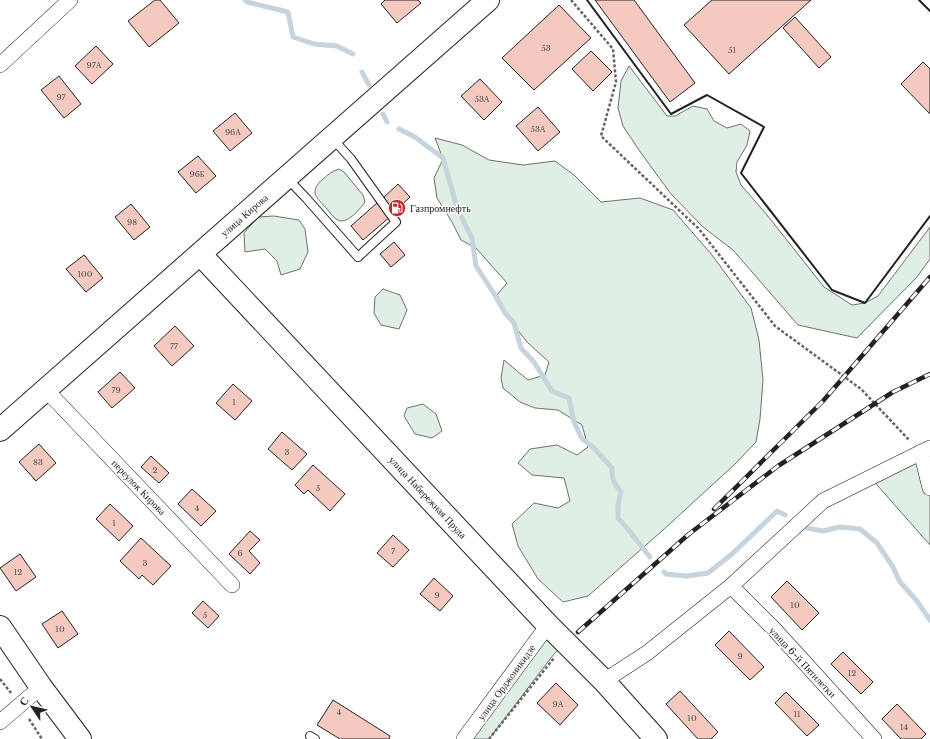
<svg xmlns="http://www.w3.org/2000/svg" width="930" height="739" viewBox="0 0 930 739" font-family="'Libre Baskerville',serif">
	<style>
		.green { fill: #e0efe3; stroke: #6f6f6f }
		.lines { fill: none; stroke-linecap: round; stroke-linejoin: round }
		.stream { stroke: #c7d3dd; stroke-width: 5 }
		.building { fill: #f3c9c0; stroke: #222 }
		.lane-casing { stroke: #222; stroke-width: 10 }
		.street-casing { stroke: #222; stroke-width: 16 }
		.secondary-casing { stroke: #222; stroke-width: 24 }
		.primary-casing { stroke: #222; stroke-width: 24 }
		.path { stroke: #646464; stroke-width: 2.5; stroke-dasharray: 3 2; stroke-linecap: butt }
		.lane { stroke: #fff; stroke-width: 8 }
		.street { stroke: #fff; stroke-width: 15 }
		.secondary { stroke: #fff; stroke-width: 22 }
		.primary { stroke: #fff; stroke-width: 22 }
		.rail-casing { stroke: #222; stroke-width: 4.5 }
		.rail { stroke: #fff; stroke-width: 3; stroke-dasharray: 9; stroke-linecap: butt }
		.wall { stroke: #222; stroke-width: 2 }
		.labels { text-anchor: middle; stroke-width: 3; stroke-linejoin: round; paint-order: stroke }
		.number-label { font-size: 8px; fill: #564c4a }
		.poi-label { font-size: 10px; fill: #222; stroke: #fff; text-anchor: start }
		.street-label { font-size: 10px; fill: #222; stroke: #fff }
	</style>
	<rect width="100%" height="100%" fill="#fff"/>
	<path class="green" d="M629,66L667,116H675L693,106L707,109L714,121L727,128L741,124L750,131L747,145L737,162L736,172L741,185L767,215L824,287L852,305L865,303L878,296L930,227V259L917,277L857,338L798,325L733,250L703,227L671,194L641,153L623,126L618,108L621,81Z
		M435,138L462,145L489,160L523,165L555,161L574,175L601,202L640,198L673,210L712,255L751,308L759,340L763,380L760,419L756,442L735,464L662,531L588,596L563,602L538,579L518,546L512,524L534,503L558,508L570,501L564,478L532,475L518,463L530,449L557,445L577,455L588,447L582,425L558,410L535,408L520,402L503,388L501,378L504,360L528,380L545,375L549,362L528,343L507,317L497,295L507,283L476,248L461,240L452,222L437,198L434,178L443,159Z
		M339,169L344,172L363,195L365,202C361,208 349,222 341,221C335,220 331,214 327,209C317,198 308,192 323,179C328,175 332,171 339,169Z
		M274,216L299,220L305,229L308,252L300,269L281,275L277,261L265,249L245,252L244,233L258,217Z
		M383,289L400,295L407,310L399,329L381,325L374,313L375,297Z
		M423,404L436,414L442,431L432,438L415,434L404,416L407,408Z
		M930,448V545L870,477Z
		M548,625L566,643L554,654L489,739H464Z"/>
	<g class="lines">
		<path class="stream" d="M245,0L247,2L288,12L293,37L314,44L337,46L353,54
			M362,72L369,85
			M383,114L387,122
			M399,129L415,137L443,158L457,208L472,238L476,266L493,292L505,313L514,323L521,348L534,362L552,391L569,398L574,422L582,439L593,447L612,468C612,481 613,482 621,492L618,504V518C630,530 639,544 650,557
			M807,528L823,531L840,527L860,529L877,543L893,567L900,582L917,601L930,620
			M664,572L666,574L687,576L708,573L732,554L777,511L785,515"/>
	</g>
	<path class="building" d="M155,0H160L179,23L149,47L128,21Z
		M385,0H418L421,3L397,23L381,4Z
		M595,0H634L695,83L670,102Z
		M712,0H811L729,74L684,25Z
		M559,5L591,38L534,90L502,58Z
		M795,17L831,57L819,68L783,28Z
		M96,46L113,64L92,84L75,66Z
		M591,51L612,72L593,91L572,69Z
		M923,62L930,69V114L901,84Z
		M59,76L81,104L64,118L41,90Z
		M480,79L502,102L484,120L461,96Z
		M538,107L560,132L538,151L516,126Z
		M235,113L252,133L230,151L213,131Z
		M198,156L216,176L196,193L178,172Z
		M398,184L410,197L394,212L382,199Z
		M378,202L391,216L363,240L351,226Z
		M131,204L150,227L134,240L115,217Z
		M394,242L405,255L391,267L380,254Z
		M84,255L103,278L86,292L66,269Z
		M175,326L194,346L172,366L154,346Z
		M120,372L135,388L112,408L98,392Z
		M233,384L252,401L235,420L216,403Z
		M282,432L307,454L292,470L268,449Z
		M39,444L56,463L36,481L19,462Z
		M151,456L169,473L159,483L141,467Z
		M313,465L345,494L330,511L308,490L304,494L295,485Z
		M192,489L216,511L201,526L178,504Z
		M110,504L133,526L119,541L96,519Z
		M250,531L260,540L249,551L260,563L250,574L229,554Z
		M393,535L409,550L393,567L377,553Z
		M141,538L171,566L153,585L142,575L139,579L120,561Z
		M20,554L36,577L16,591L0,568Z
		M434,578L453,596L440,611L420,594Z
		M787,581L819,613L802,630L771,597Z
		M203,601L219,616L208,628L192,613Z
		M62,611L78,634L58,648L42,624Z
		M729,631L764,667L750,680L715,645Z
		M843,652L873,682L861,694L831,664Z
		M556,683L578,705L560,725L537,703Z
		M680,691L718,732L711,739H698L666,704Z
		M786,692L819,725L807,736L775,703Z
		M333,700L390,736L389,739H340L317,725Z
		M897,704L926,734L921,739H901L882,719Z"/>
	<g class="lines">
		<defs>
			<path id="lane" d="M287,178L306,198L358,257L396,222L351,159L332,138
				M310,736L315,739"/>
			<path id="street" d="M0,65L70,0
				M46,390L232,585
				M921,452L930,488
				M731,586L774,629L874,739
				M604,681L647,653L731,586L823,501L930,448
				M0,722L41,687
				M464,739L548,625"/>
			<path id="secondary" d="M200,254L548,625L604,681L656,739"/>
			<path id="primary" d="M0,430L488,0
				M0,627L41,687L80,739"/>
		</defs>
		<use href="#lane" class="lane-casing"/>
		<use href="#street" class="street-casing"/>
		<use href="#secondary" class="secondary-casing"/>
		<use href="#primary" class="primary-casing"/>
		<path class="path" d="M571,0L613,49L616,82L601,136L699,229L775,326L861,389L910,441
			M0,679L11,693
			M29,719L42,739
			M489,739L554,658"/>
		<use href="#lane" class="lane"/>
		<use href="#street" class="street"/>
		<use href="#secondary" class="secondary"/>
		<use href="#primary" class="primary"/>
		<defs>
			<path id="rail" d="M714,509L823,401L930,277
				M578,632L689,534L778,466L893,392L930,374"/>
		</defs>
		<use href="#rail" class="rail-casing"/>
		<use href="#rail" class="rail"/>
		<path class="wall" d="M587,0L671,114L707,95L764,127L741,173L832,290L865,303L930,216
			M919,0L930,11"/>
	</g>
	<defs>
		<symbol id="fuel-disc" viewBox="-11 -11 22 22"><circle r="9.5" fill="#c62828" stroke="#fff"/><path d="M-5.5-6h7V0h2V4h1.3V-2.5L3-4.5l.8-.8L6-3V5H2.5V1h-1V6h-7ZM-4.2-4.7v3.2H.2V-4.7Z" fill="#fff"/></symbol>
	</defs>
	<g fill-rule="evenodd">
		<use href="#fuel-disc" x="387" y="198" width="20" height="20"/>
	</g>
	<g class="labels">
		<g class="number-label">
			<text x="546" y="51">53</text>
			<text x="732" y="53">51</text>
			<text x="94" y="68">97А</text>
			<text x="61" y="100">97</text>
			<text x="482" y="102">53А</text>
			<text x="538" y="132">53А</text>
			<text x="233" y="135">96А</text>
			<text x="197" y="177">96Б</text>
			<text x="132" y="225">98</text>
			<text x="85" y="277">100</text>
			<text x="174" y="349">77</text>
			<text x="116" y="393">79</text>
			<text x="234" y="405">1</text>
			<text x="287" y="455">3</text>
			<text x="38" y="465">83</text>
			<text x="155" y="473">2</text>
			<text x="318" y="491">5</text>
			<text x="197" y="511">4</text>
			<text x="114" y="526">1</text>
			<text x="393" y="554">7</text>
			<text x="240" y="556">6</text>
			<text x="145" y="566">3</text>
			<text x="18" y="575">12</text>
			<text x="437" y="598">9</text>
			<text x="795" y="608">10</text>
			<text x="205" y="618">5</text>
			<text x="60" y="632">10</text>
			<text x="740" y="659">9</text>
			<text x="852" y="676">12</text>
			<text x="558" y="707">9А</text>
			<text x="339" y="715">4</text>
			<text x="797" y="717">11</text>
			<text x="692" y="721">10</text>
			<text x="904" y="730">14</text>
		</g>
		<g class="poi-label">
			<text x="410" y="212">Газпромнефть</text>
		</g>
		<g class="street-label">
			<text transform="translate(244 215) rotate(-41)" y="4">улица Кирова</text>
			<text transform="translate(139 487) rotate(46)" y="4">переулок Кирова</text>
			<text transform="translate(428 497) rotate(47)" y="4">улица Набережная Пруда</text>
			<text transform="translate(803 662) rotate(47)" y="4">улица 6-й Пятилетки</text>
			<text transform="translate(506 682) rotate(-54)" y="4">улица Орджоникидзе</text>
		</g>
	</g>
	<g transform="translate(32 707) rotate(305)" stroke="#ffffff" stroke-width="3" paint-order="stroke">
	<path d="M0-3L7 15L0 10L-7 15Z" fill="#222222"/>
	<text y="-6" font-size="11" font-weight="bold" text-anchor="middle" fill="#222222">С</text>
	</g>
</svg>
